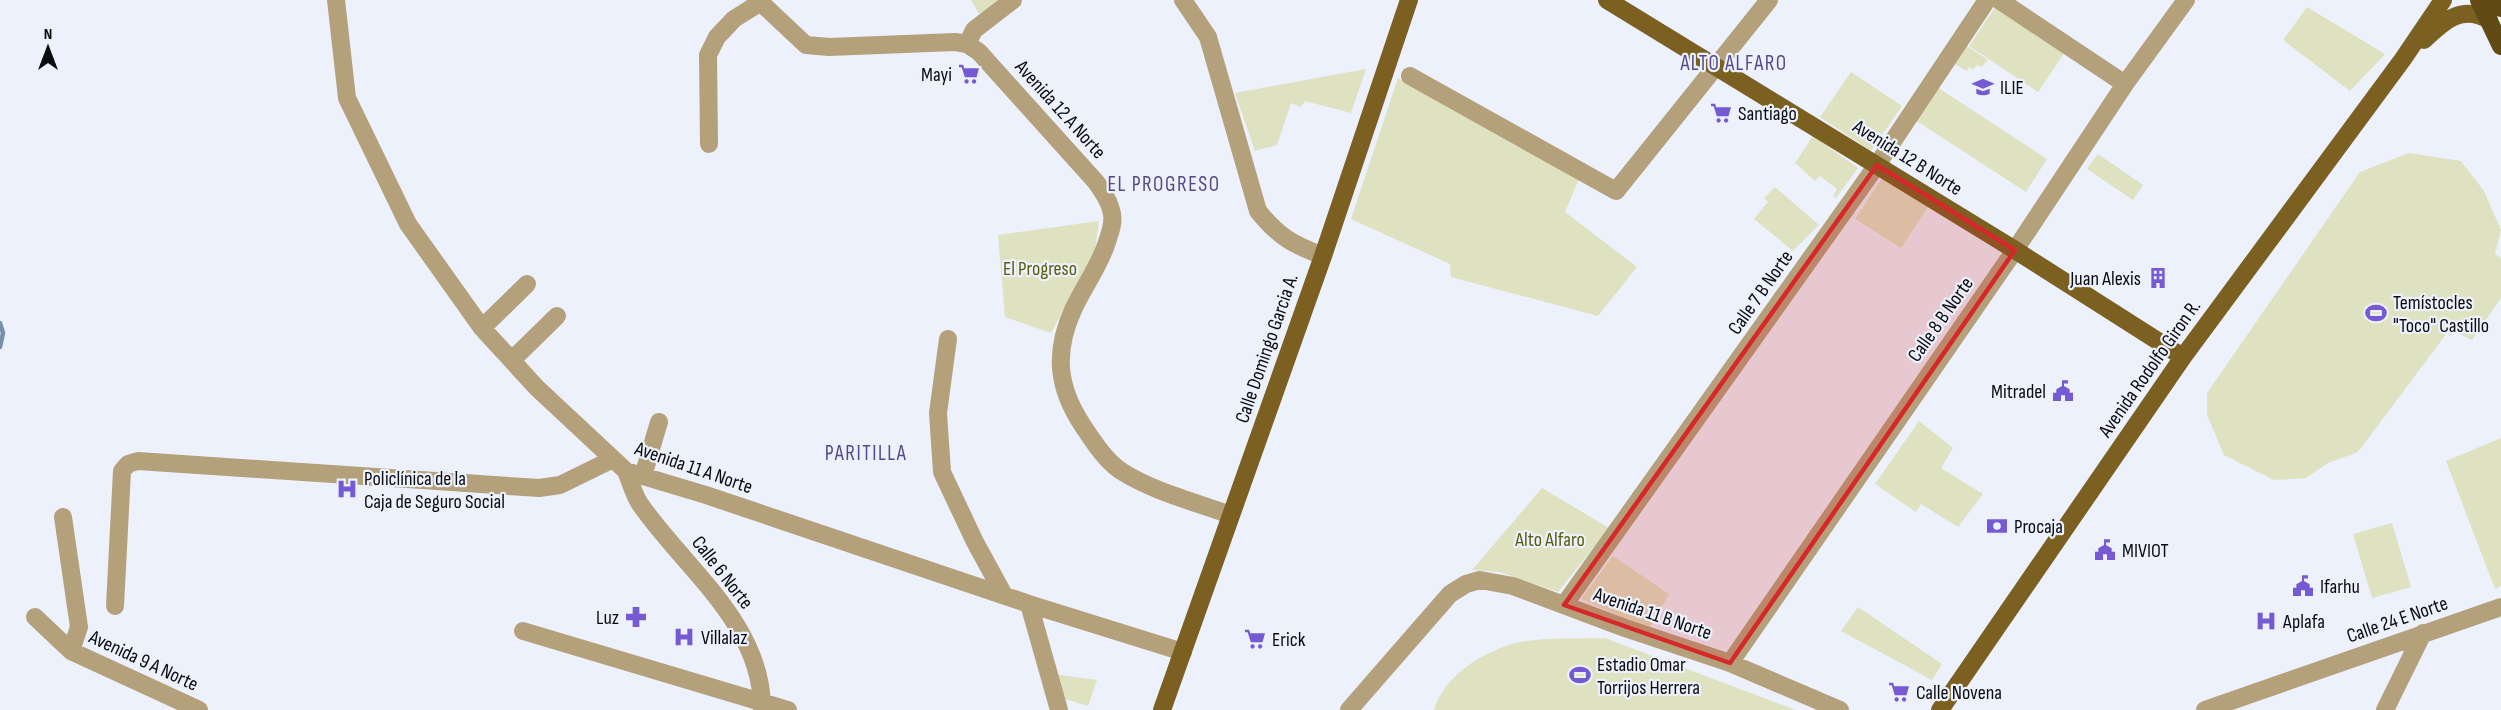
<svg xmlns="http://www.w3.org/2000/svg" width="2501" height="710" viewBox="0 0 2501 710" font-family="'Sofia Sans Condensed',sans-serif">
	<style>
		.green { fill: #dee2c1 }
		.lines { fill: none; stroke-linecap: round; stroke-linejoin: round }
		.stream { stroke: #7790ac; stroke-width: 4.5 }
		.minor { stroke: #b4a17b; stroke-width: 18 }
		.major { stroke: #7b6022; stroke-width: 18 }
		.highway { stroke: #614a14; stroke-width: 18 }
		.marked { fill: #d62828; fill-opacity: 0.2; stroke: #d62828; stroke-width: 4.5; stroke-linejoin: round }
		.labels { text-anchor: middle; stroke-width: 4.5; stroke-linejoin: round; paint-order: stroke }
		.poi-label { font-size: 20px; fill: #0a0b0f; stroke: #ecf1fc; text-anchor: start }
		.street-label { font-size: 20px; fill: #0a0b0f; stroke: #ecf1fc }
		.park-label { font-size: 20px; fill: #585d0e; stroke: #ecf1fc }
		.neighbourhood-label { font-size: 21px; letter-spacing: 1.5px; fill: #544988; stroke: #ecf1fc }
	</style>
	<rect width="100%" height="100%" fill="#ecf1fc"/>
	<path class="green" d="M971,0H1003L979,14Z
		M1996,6L2065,52L2038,92L1969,46Z
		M2307,7L2385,54L2350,91L2283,40Z
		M1967,46L1988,60L1982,67L1977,65L1973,70L1969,67L1966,71L1955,64Z
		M1366,69L1351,113L1305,101L1301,107L1291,103L1277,145L1255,151L1235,93Z
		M1851,72L1902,106L1871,151L1820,117Z
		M1398,78L1579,179L1565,212L1637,267L1598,316L1451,277L1450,264L1351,219Z
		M1937,87L2047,159L2026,192L1915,120Z
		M1813,136L1858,168L1836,198L1833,196L1837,189L1820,176L1815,181L1795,163Z
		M2409,153L2461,161L2484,191L2501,230L2495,254L2501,258V298L2472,340L2450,329L2358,452L2328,463L2306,478L2274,480L2224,455L2207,415V393L2360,172Z
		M2098,154L2143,185L2133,200L2087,169Z
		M1882,178L1928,207L1901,248L1855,219Z
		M1775,187L1819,225L1793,251L1754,219L1768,202L1764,198Z
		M1099,221L1095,250L1051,333L1005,317L998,235Z
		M1919,421L1953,448L1941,468L1983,494L1958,527L1921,504L1916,512L1875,484Z
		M2501,438V586L2495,589L2446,461Z
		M1542,488L1609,528L1558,592L1499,572L1472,570Z
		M2392,523L2411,587L2372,598L2353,534Z
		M1613,556L1669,594L1649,629L1581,599Z
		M1858,607L1942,664L1932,680L1841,631Z
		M1605,638L1796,710H1434C1444,676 1480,654 1512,644C1536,637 1579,639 1605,638Z
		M1053,674L1097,680L1088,706L1058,697Z"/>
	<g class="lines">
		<path class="stream" d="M0,323L3,333L0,347"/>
		<path class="minor" d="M336,0L347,98L408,224L482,328L537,388L626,471L706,495L1029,604L1183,652
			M758,0L806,45L829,47L955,42L967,44L979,52L1096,182C1103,192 1110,202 1112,214C1114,225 1109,235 1106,245C1098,268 1083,288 1073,310C1054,352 1057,387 1083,426C1093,441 1105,460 1121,471C1154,492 1195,502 1231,515
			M1183,0L1208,37L1258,211C1279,237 1292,244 1323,256
			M1999,0L2125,84
			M967,44L974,30L1013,0
			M1410,76L1616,191L1769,0
			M709,144L708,55L717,37L734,19L761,2
			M482,328L527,284
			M948,339L938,413L942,472L975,542L1004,595
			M512,360L557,316
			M626,471C630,481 634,495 640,504C685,569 763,624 762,710
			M643,476L659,422
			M63,517L79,627L71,651
			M1029,604L1059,710
			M1564,605L1877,165L1987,0
			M115,606L122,471L128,464L138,461L539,488L560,485L613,459
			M35,617L71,651L199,710
			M523,631L788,710
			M1730,663L2015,250L2125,84L2186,0
			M1349,710L1450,594L1466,584L1480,580L1513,586L1625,628L1730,663L1840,710
			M2205,710L2501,607
			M2385,710L2423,633"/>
		<path class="major" d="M1607,0L2015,250L2183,357
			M2424,40C2444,21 2462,4 2489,20
			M1162,710L1323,256L1409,0
			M1940,710L2183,357L2403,59L2443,0"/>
		<path class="highway" d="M2479,0L2501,46
			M2497,0L2501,8"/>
	</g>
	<path class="marked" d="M1877,165L2015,250L1730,663L1564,605Z"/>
	<defs>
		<symbol id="supermarket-bare" viewBox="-9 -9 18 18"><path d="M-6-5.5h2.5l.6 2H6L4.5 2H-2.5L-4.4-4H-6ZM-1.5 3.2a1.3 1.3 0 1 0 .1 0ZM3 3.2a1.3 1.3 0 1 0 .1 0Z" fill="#755ad4" stroke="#ecf1fc" stroke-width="2.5" paint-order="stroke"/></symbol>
		<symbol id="school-bare" viewBox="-9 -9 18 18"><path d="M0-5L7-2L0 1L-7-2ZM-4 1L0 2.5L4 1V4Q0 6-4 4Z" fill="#755ad4" stroke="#ecf1fc" stroke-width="2.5" paint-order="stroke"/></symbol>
		<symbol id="building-bare" viewBox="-9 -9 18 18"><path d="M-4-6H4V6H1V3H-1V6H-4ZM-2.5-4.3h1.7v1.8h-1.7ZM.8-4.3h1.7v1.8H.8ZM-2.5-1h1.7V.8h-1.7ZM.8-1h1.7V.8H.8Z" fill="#755ad4" stroke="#ecf1fc" stroke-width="2.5" paint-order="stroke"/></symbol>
		<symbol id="stadium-bare" viewBox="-9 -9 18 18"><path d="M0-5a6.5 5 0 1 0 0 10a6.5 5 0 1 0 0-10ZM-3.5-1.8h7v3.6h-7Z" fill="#755ad4" stroke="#ecf1fc" stroke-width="2.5" paint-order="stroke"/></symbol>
		<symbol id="civic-bare" viewBox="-9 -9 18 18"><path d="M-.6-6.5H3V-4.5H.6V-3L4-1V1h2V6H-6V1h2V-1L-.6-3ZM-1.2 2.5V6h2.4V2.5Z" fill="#755ad4" stroke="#ecf1fc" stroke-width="2.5" paint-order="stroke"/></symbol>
		<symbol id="hospital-bare" viewBox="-9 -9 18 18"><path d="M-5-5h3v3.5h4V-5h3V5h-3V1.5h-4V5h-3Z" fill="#755ad4" stroke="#ecf1fc" stroke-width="2.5" paint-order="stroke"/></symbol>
		<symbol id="bank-bare" viewBox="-9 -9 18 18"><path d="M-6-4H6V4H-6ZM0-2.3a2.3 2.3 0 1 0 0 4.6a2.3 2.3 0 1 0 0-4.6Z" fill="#755ad4" stroke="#ecf1fc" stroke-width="2.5" paint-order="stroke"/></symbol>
		<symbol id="pharmacy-bare" viewBox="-9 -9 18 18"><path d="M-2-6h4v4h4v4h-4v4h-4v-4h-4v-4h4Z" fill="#755ad4" stroke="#ecf1fc" stroke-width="2.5" paint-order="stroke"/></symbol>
	</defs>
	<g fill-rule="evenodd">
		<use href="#supermarket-bare" x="954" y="59" width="30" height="30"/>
		<use href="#school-bare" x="1968" y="72" width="30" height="30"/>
		<use href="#supermarket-bare" x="1706" y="98" width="30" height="30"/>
		<use href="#building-bare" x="2143" y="263" width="30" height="30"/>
		<use href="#stadium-bare" x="2361" y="298" width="30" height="30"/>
		<use href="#civic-bare" x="2048" y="376" width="30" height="30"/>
		<use href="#hospital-bare" x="332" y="474" width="30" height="30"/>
		<use href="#bank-bare" x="1982" y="511" width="30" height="30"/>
		<use href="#civic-bare" x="2090" y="535" width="30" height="30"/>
		<use href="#civic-bare" x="2288" y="571" width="30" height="30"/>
		<use href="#pharmacy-bare" x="621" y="602" width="30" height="30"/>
		<use href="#hospital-bare" x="2251" y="606" width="30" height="30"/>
		<use href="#hospital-bare" x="669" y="622" width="30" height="30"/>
		<use href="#supermarket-bare" x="1240" y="624" width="30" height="30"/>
		<use href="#stadium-bare" x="1565" y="660" width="30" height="30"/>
		<use href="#supermarket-bare" x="1884" y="677" width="30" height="30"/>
	</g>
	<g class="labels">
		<g class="poi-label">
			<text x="952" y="81" text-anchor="end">Mayi</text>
			<text x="2000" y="94">ILIE</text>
			<text x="1738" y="120">Santiago</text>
			<text x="2141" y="285" text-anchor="end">Juan Alexis</text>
			<text x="2393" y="309">Temístocles<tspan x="2393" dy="23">"Toco" Castillo</tspan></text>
			<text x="2046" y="398" text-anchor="end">Mitradel</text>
			<text x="364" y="485">Policlínica de la<tspan x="364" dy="23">Caja de Seguro Social</tspan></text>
			<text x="2014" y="533">Procaja</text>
			<text x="2122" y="557">MIVIOT</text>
			<text x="2320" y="593">Ifarhu</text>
			<text x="619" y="624" text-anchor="end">Luz</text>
			<text x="2283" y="628">Aplafa</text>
			<text x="701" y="644">Villalaz</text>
			<text x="1272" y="646">Erick</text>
			<text x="1597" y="671">Estadio Omar<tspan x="1597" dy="23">Torrijos Herrera</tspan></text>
			<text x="1916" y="699">Calle Novena</text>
		</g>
		<g class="street-label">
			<text transform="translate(1061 109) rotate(48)" y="7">Avenida 12 A Norte</text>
			<text transform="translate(1908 157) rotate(32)" y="7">Avenida 12 B Norte</text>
			<text transform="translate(1760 292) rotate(-55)" y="7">Calle 7 B Norte</text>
			<text transform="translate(1940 319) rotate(-55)" y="7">Calle 8 B Norte</text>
			<text transform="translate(1266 348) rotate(-71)" y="7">Calle Domingo Garcia A.</text>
			<text transform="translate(2149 368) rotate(-55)" y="7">Avenida Rodolfo Giron R.</text>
			<text transform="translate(694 467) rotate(19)" y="7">Avenida 11 A Norte</text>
			<text transform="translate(723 572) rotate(52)" y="7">Calle 6 Norte</text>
			<text transform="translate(1653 613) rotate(19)" y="7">Avenida 11 B Norte</text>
			<text transform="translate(2397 619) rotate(-19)" y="7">Calle 24 E Norte</text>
			<text transform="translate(144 660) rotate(25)" y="7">Avenida 9 A Norte</text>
		</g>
		<g class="park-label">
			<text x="1040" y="275">El Progreso</text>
			<text x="1550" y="546">Alto Alfaro</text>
		</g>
		<g class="neighbourhood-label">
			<text x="1734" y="70">ALTO ALFARO</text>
			<text x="1164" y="191">EL PROGRESO</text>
			<text x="866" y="460">PARITILLA</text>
		</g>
	</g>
	<g transform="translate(48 48)" stroke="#ecf1fc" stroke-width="4.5" paint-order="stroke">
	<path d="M0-4.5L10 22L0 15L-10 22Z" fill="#0a0b0f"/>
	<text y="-9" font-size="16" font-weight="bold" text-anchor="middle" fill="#0a0b0f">N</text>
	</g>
</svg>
